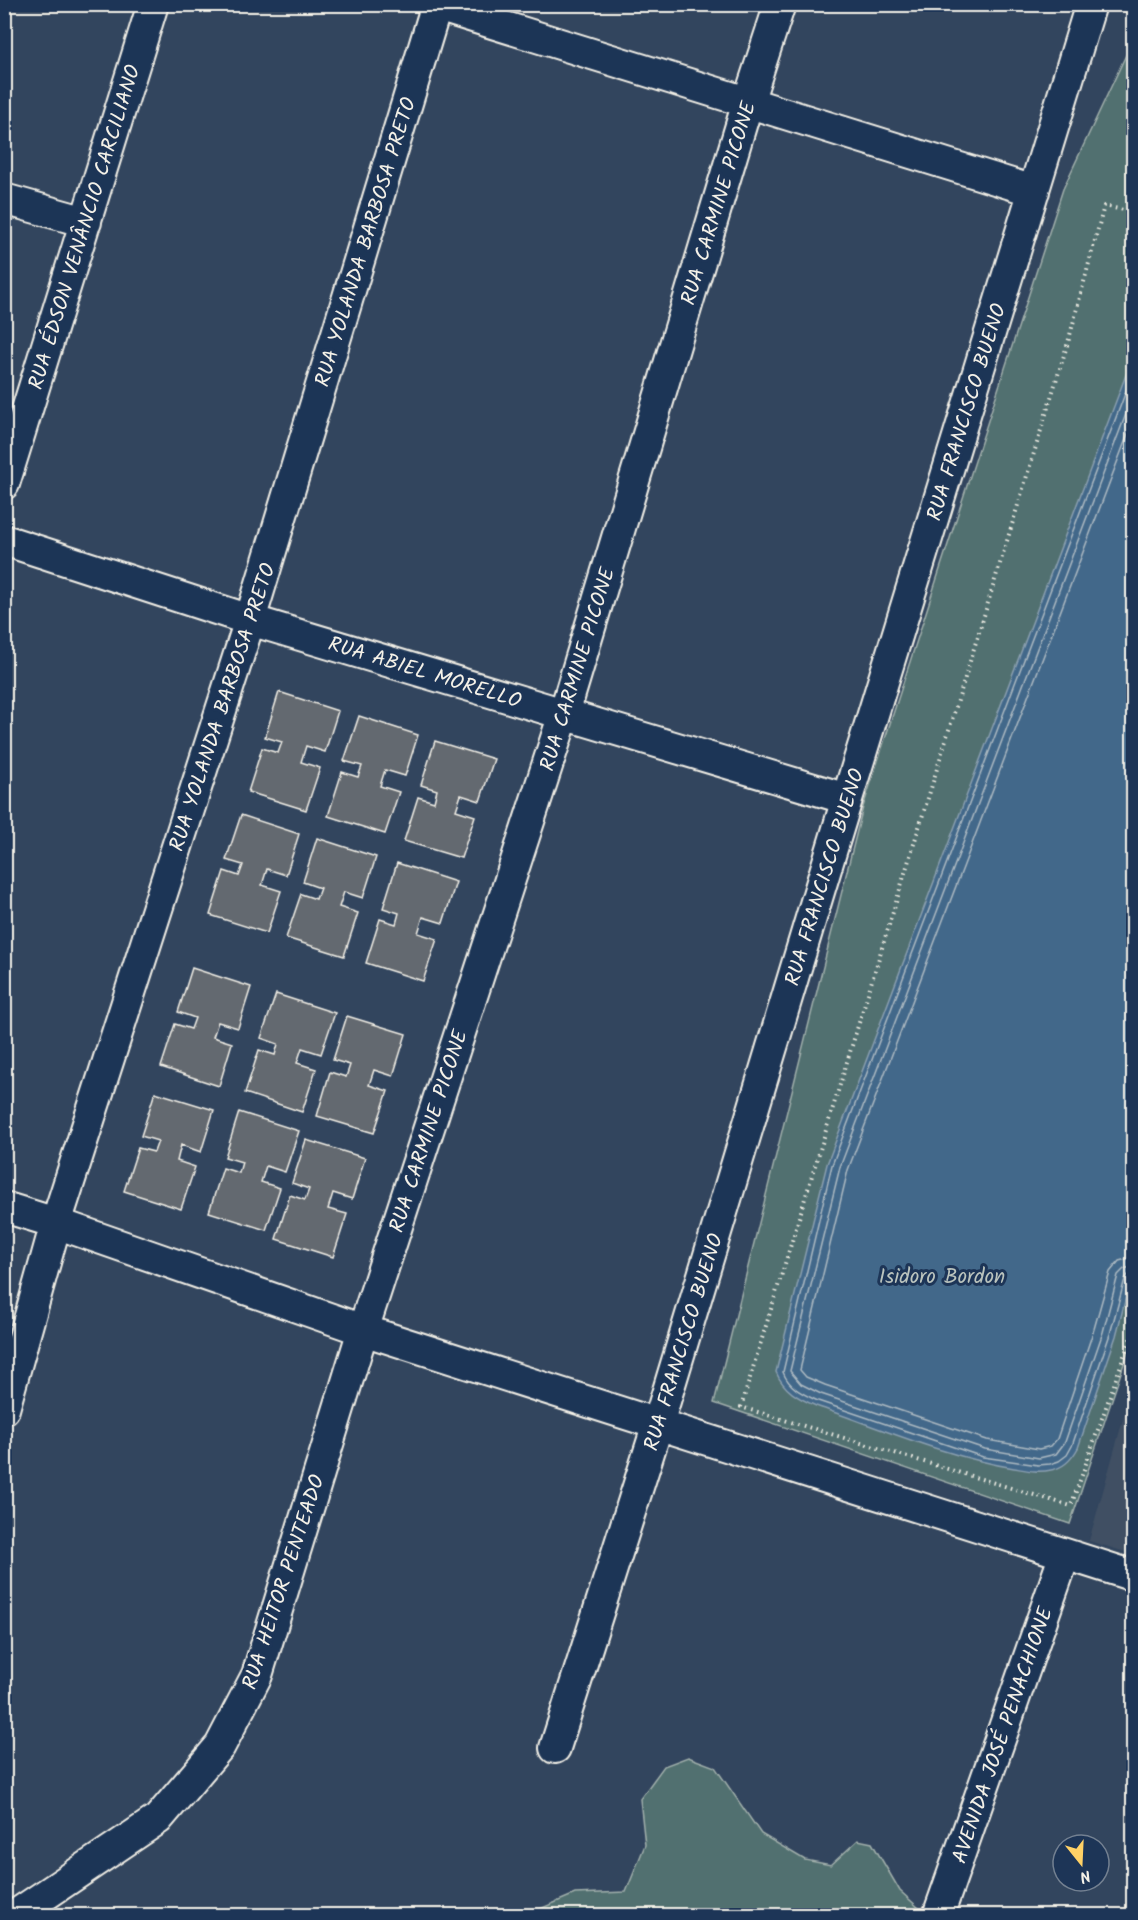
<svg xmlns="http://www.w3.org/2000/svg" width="1138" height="1920" viewBox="0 0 1138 1920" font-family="Kalam,sans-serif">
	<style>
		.built { fill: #415063 }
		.green { fill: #517070; stroke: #a2b0ac; stroke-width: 1.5 }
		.water { fill: #43688a; stroke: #8a9fb0; stroke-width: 1.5 }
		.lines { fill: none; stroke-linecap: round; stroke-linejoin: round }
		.shore { stroke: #adbac2; stroke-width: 1.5 }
		.building { fill: #64696f; stroke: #f4f1e8; stroke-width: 1.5 }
		.minor-casing { stroke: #f4f1e8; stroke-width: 34 }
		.path { stroke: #f4f1e8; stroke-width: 4; stroke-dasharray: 1.5 4.5; stroke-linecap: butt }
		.minor { stroke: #1d3557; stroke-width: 30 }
		.labels { text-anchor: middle; stroke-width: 6; stroke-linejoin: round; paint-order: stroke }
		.street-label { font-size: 21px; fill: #f4f1e8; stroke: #1d3557 }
		.park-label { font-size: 21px; fill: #bbc4be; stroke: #1d3557 }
	</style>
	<rect width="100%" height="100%" fill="#32455e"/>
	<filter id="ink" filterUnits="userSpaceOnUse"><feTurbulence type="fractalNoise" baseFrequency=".0167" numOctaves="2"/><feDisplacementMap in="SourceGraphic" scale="12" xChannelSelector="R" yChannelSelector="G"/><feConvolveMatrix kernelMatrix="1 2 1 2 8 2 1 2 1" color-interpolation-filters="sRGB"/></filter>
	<g filter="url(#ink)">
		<path class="built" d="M1133,1384V1554L1089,1541Z"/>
		<path class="green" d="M1133,40V1337L1070,1524L714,1403L863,807L1063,189Z
			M688,1757L715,1767L761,1834L805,1860L831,1865L858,1840L872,1843L900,1891L920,1909L922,1915H526L575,1894L626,1892L645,1845L640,1799L664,1766Z"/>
		<path class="water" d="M1133,370V1270L1116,1336L1078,1448C1072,1459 1064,1468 1051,1470C1038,1473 1026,1470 1014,1468C947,1457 880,1428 816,1406C798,1398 784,1391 776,1372L827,1164L1127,372Z"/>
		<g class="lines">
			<path class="shore" d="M1134,376L1131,378L832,1165L783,1372C789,1388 803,1394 818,1401L983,1457L1038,1465L1050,1464L1059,1461L1067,1455L1072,1446L1110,1334L1125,1279L1128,1275L1134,1274
				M1134,393L840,1167L790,1371L801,1384L821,1394L985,1449L1039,1458L1056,1454L1065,1442L1103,1332L1118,1275L1124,1269L1134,1266
				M1134,418L848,1170L800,1370L806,1377L825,1385L987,1440L1039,1449L1051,1446L1057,1439L1094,1329L1110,1272L1119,1261L1134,1257"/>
		</g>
		<path class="building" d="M279,692L338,711L325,752L306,746L301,762L320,768L306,810L248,792L262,748L278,753L282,742L265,737Z
			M359,716L418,735L405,776L385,770L380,786L399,792L385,834L328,816L342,772L358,777L362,766L344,761Z
			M435,741L494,759L480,801L461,795L456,810L475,816L461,858L404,841L418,797L434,802L437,790L421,785Z
			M241,815L299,834L286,875L267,869L262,885L281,891L267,933L210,915L224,871L239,876L243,865L226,860Z
			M317,838L376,857L363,898L344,892L339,907L358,913L344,956L286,938L301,894L316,899L320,888L303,882Z
			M397,863L456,882L443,923L423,917L418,933L437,939L423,981L366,963L380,919L396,924L399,913L383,908Z
			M192,968L251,987L238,1028L218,1022L213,1037L232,1043L219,1086L161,1067L175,1024L191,1029L195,1018L178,1012Z
			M276,994L335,1013L321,1054L302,1048L297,1063L316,1069L302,1112L245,1093L259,1050L275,1055L278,1044L261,1038Z
			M347,1016L406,1034L393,1076L374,1070L369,1085L388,1091L374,1133L317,1116L330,1072L346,1077L350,1065L333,1060Z
			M155,1092L214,1110L201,1152L181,1145L177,1161L195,1167L181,1209L124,1191L138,1148L154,1152L158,1141L141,1136Z
			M239,1112L299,1131L285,1172L266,1166L261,1182L280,1188L266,1230L209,1212L223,1168L239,1173L242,1162L225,1157Z
			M306,1140L365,1158L352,1199L333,1193L328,1209L347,1214L333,1257L276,1239L290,1195L305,1200L309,1189L292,1183Z"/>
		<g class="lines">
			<defs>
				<path id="minor" d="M431,4L1034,191
					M4,199L86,222
					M4,484L153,4
					M4,540L250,620L847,799
					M4,1207L56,1223L363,1330L1134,1576
					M4,1409L56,1223L250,620L437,4
					M555,1748L658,1424L847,799L1091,4
					M14,1916L158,1819L220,1746L257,1675L363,1330L564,714L748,102L780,4
					M938,1916L1065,1554"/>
			</defs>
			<use href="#minor" class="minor-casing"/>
			<path class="path" d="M1134,212L1104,206L1069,339L741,1407L1071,1506L1134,1328"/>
			<use href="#minor" class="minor"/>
		</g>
	</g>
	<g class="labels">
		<g class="street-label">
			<text transform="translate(718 203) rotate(-73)" y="7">RUA CARMINE PICONE</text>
			<text transform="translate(84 227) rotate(-73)" y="7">RUA ÉDSON VENÂNCIO CARCILIANO</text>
			<text transform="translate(365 242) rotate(-73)" y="7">RUA YOLANDA BARBOSA PRETO</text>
			<text transform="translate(966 412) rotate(-73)" y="7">RUA FRANCISCO BUENO</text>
			<text transform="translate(577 669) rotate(-73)" y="7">RUA CARMINE PICONE</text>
			<text transform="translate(425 672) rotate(17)" y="7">RUA ABIEL MORELLO</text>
			<text transform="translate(222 707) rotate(-72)" y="7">RUA YOLANDA BARBOSA PRETO</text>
			<text transform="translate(824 877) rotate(-73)" y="7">RUA FRANCISCO BUENO</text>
			<text transform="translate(428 1131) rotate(-72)" y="7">RUA CARMINE PICONE</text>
			<text transform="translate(683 1342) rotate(-73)" y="7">RUA FRANCISCO BUENO</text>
			<text transform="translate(283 1582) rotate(-72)" y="7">RUA HEITOR PENTEADO</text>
			<text transform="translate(1002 1735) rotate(-71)" y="7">AVENIDA JOSÉ PENACHIONE</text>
		</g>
		<g class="park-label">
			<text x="942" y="1283">Isidoro Bordon</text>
		</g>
	</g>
	<rect width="1138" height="1920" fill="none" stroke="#1d3557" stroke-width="24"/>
	<rect x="12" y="12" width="1114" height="1896" fill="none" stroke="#f4f1e8" stroke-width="2" filter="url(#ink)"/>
	<g transform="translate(1081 1863) rotate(162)"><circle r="28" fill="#1d3557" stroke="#738091" stroke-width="1.5"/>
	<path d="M0-4.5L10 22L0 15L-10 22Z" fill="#ffd166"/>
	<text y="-9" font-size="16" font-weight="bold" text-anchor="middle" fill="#f4f1e8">N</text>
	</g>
</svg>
